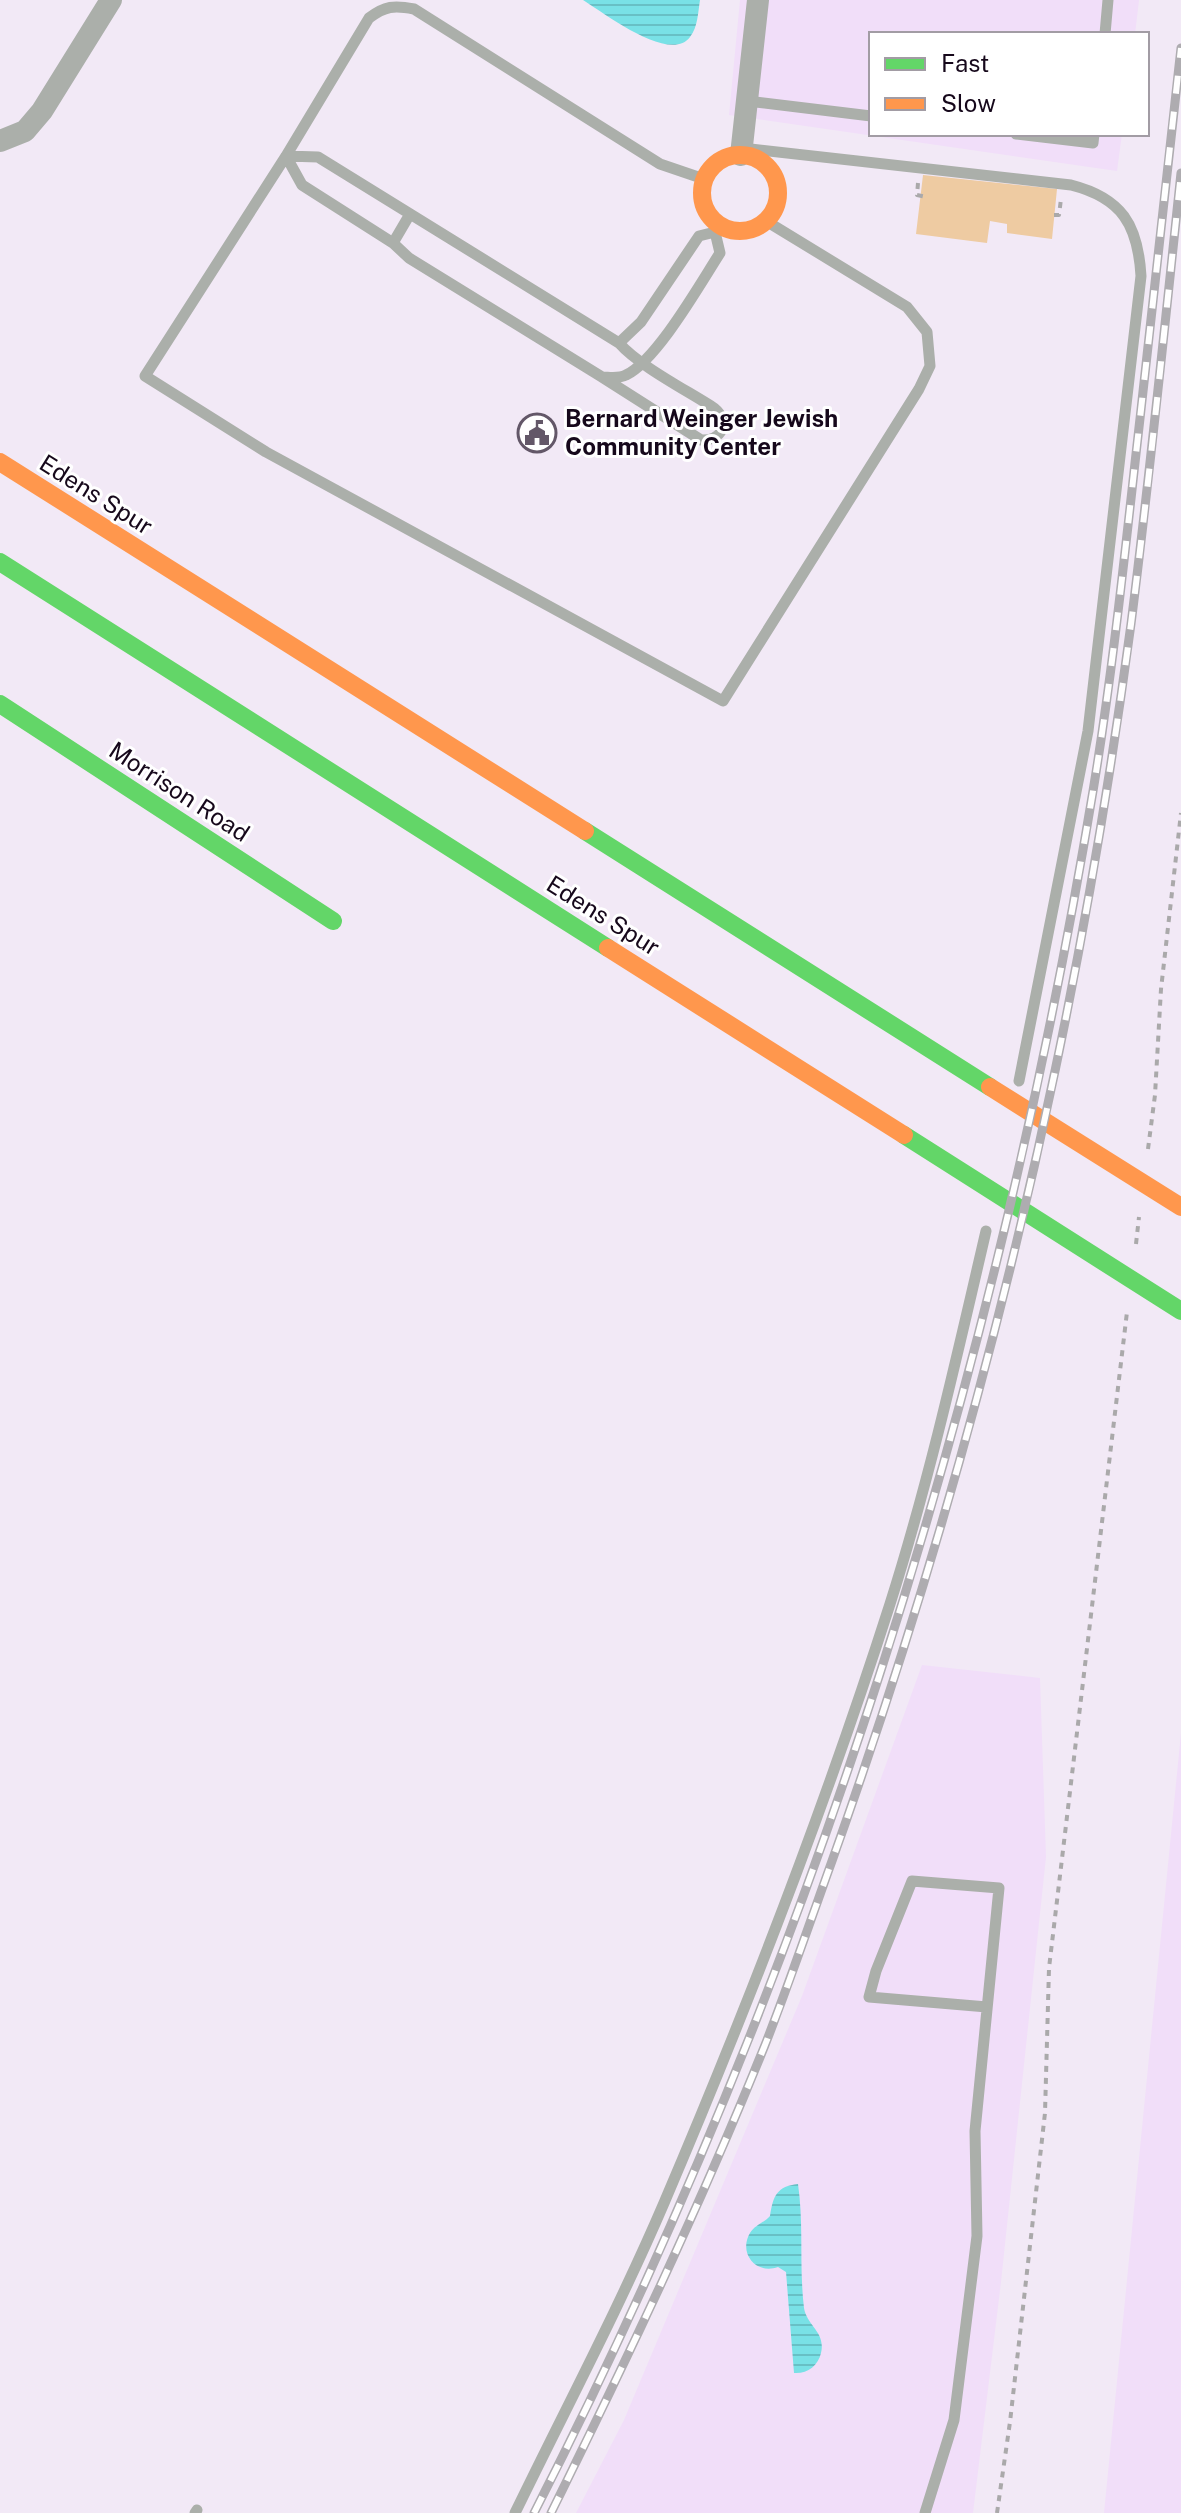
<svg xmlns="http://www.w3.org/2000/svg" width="1181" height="2513" viewBox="0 0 1181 2513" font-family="'Public Sans',sans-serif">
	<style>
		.built { fill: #f1def9 }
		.park { fill: #eecba2 }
		.water { fill: url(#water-rules) }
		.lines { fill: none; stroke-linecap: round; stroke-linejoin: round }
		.path { stroke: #aaa9aa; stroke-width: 4; stroke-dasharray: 6 6; stroke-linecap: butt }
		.lane { stroke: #abafaa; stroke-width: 11 }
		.street { stroke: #abafaa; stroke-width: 22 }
		.fast { stroke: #63d668; stroke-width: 18 }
		.slow { stroke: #ff974d; stroke-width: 18 }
		.rail-casing { stroke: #aeacb0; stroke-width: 9 }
		.rail { stroke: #fff; stroke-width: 6; stroke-dasharray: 18; stroke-linecap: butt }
		.labels { text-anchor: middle; stroke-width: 6; stroke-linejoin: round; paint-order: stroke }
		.poi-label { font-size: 24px; font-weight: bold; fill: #16081b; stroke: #fff; text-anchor: start }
		.street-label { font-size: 24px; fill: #16081b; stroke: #fff }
	</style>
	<defs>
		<pattern id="water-rules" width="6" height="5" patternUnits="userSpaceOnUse" patternTransform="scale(2)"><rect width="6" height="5" fill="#79e1e6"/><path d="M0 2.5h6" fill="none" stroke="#68c0c5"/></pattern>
	</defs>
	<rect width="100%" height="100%" fill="#f2e9f6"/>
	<path class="built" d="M740,0H1139L1135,34H871V134H1122L1117,171L729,115Z
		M922,1665L1040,1678L1046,1857L1001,2282L973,2513H576L624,2420L802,1996Z
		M1181,1733V2513H1104Z"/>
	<path class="park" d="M923,175L1057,189L1052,239L1007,233V224L990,221L987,243L916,234Z"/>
	<path class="water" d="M583,0H700C698,12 698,27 690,37C670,64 604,13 583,0Z
		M798,2184C804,2225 799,2267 804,2308C807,2326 826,2332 821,2353C818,2366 807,2374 794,2373L786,2272L778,2267C756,2275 738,2253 750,2233C755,2225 765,2222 770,2216C773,2196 777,2186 798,2184Z"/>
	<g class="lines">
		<path class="path" d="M918,183L917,195L926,197
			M1054,215H1059L1061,199
			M1148,1149L1155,1095L1161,989L1181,813
			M1136,1244L1139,1217
			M997,2513L1010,2422L1045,2113L1049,1968L1127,1312"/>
		<path class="lane" d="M1105,34L1108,0
			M747,101L871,116
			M1016,134L1093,143L1094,134
			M742,148L1071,185C1122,198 1138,225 1141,276L1088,731L1019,1081
			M704,179L660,164L414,9C394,5 385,6 369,18L286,156L145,376L266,452L723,701L919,389L930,366L927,332L907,307L766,221
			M393,243L410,214
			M602,377L701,440C722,441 731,422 714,408C688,391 639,366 619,343L318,157L286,156L302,185L393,243L409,258L602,377C609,377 619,379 626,375C657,360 700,284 720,253L715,232L699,236L641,322L619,343
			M195,2513L197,2510
			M515,2513C565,2410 619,2308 664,2203C748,2006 825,1807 890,1604C929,1481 957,1356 986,1231
			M925,2513L954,2420L977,2236L975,2131L999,1888L912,1881L876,1971L869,1997L987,2007"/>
		<path class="street" d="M0,141L25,131L42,111L111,0
			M741,155L758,0"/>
		<path class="fast" d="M0,562L608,948
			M0,704L333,921
			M585,831L990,1087
			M904,1135L1181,1311"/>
		<path class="slow" d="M702 193a38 38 0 1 1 76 0a38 38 0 1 1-76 0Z
			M0,462L585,831
			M608,948L904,1135
			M990,1087L1181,1207"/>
		<defs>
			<path id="rail" d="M534,2513C810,1973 994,1389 1093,791C1112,676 1124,561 1137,445C1152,313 1166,181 1181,48
				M551,2513C627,2359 701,2204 765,2045C789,1984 810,1922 832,1861C924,1603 999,1339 1055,1071C1086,923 1111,774 1131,624C1150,474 1165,323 1181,173"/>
		</defs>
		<use href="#rail" class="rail-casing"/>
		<use href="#rail" class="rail"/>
	</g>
	<defs>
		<symbol id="civic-ring" viewBox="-11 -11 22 22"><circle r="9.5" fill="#fff" stroke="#635768" stroke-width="1.5"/><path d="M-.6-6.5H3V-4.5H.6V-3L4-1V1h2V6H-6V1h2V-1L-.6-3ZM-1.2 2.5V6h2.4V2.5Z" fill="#635768"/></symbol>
	</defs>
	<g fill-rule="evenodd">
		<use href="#civic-ring" x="515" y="411" width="44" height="44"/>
	</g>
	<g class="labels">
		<g class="poi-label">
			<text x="565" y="427">Bernard Weinger Jewish<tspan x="565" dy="28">Community Center</tspan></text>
		</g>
		<g class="street-label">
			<text transform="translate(96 495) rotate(32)" y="8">Edens Spur</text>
			<text transform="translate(179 792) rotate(33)" y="8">Morrison Road</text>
			<text transform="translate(603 916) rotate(32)" y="8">Edens Spur</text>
		</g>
	</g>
	<rect x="869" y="32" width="280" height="104" fill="#ffffff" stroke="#a29ca4" stroke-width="2"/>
	<rect x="885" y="58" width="40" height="12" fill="#63d668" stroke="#a29ca4" stroke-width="2"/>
	<text x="941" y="72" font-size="24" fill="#16081b">Fast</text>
	<rect x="885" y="98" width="40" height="12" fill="#ff974d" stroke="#a29ca4" stroke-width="2"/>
	<text x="941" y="112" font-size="24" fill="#16081b">Slow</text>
</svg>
